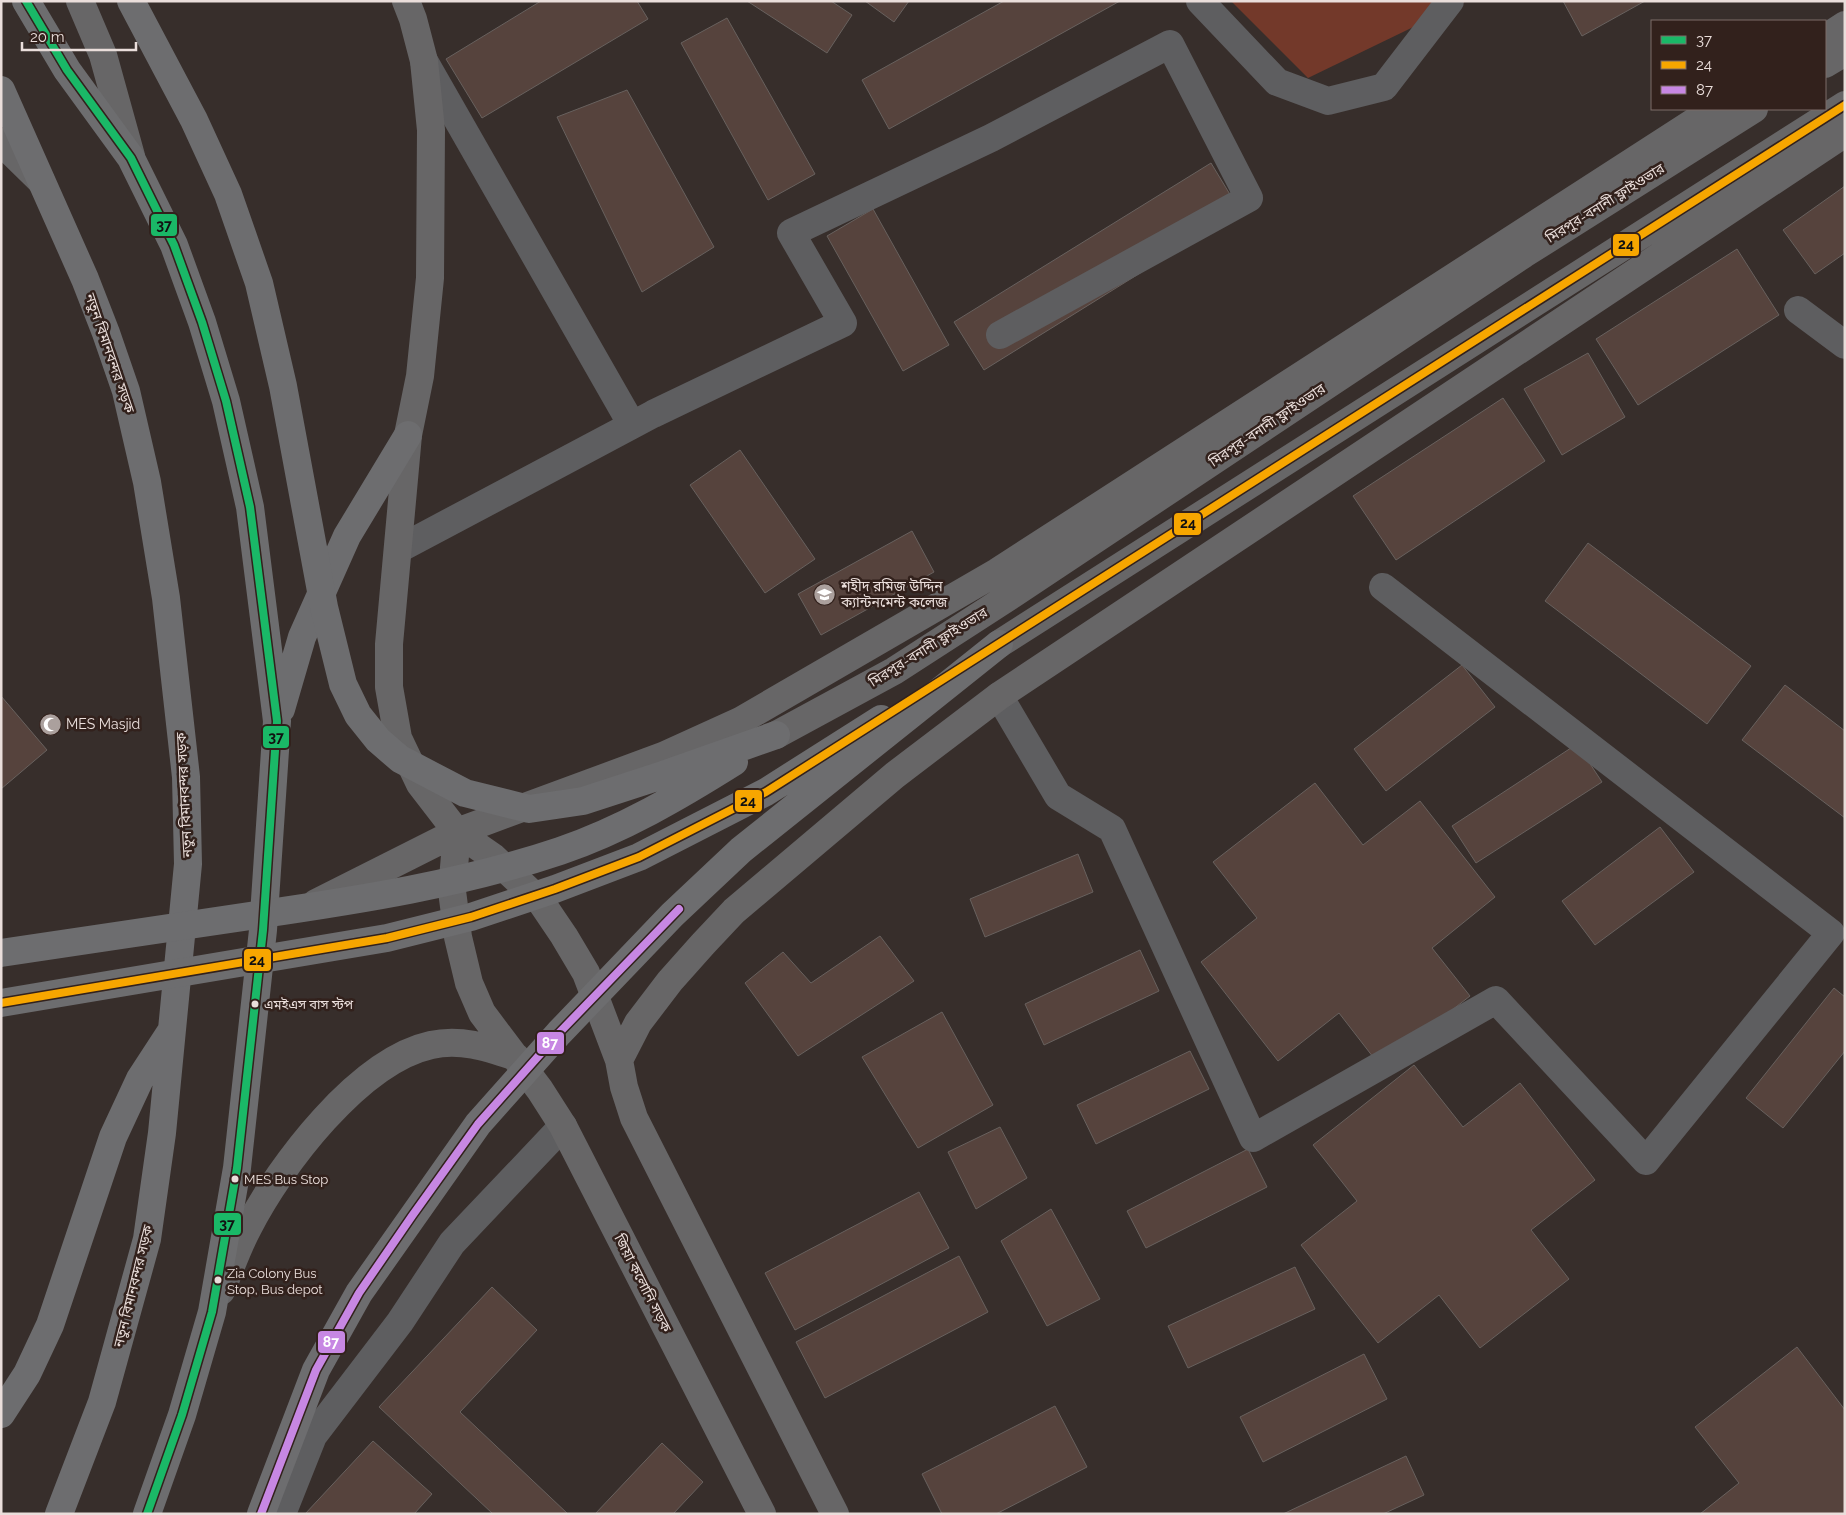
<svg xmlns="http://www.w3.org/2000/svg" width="1846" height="1515" viewBox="0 0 1846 1515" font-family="Raleway,'Noto Sans Bengali',sans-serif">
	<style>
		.green { fill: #73392a }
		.building { fill: #56433d; stroke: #68615e }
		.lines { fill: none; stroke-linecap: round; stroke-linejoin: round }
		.minor { stroke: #5e5e60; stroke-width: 28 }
		.major { stroke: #676667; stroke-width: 28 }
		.highway { stroke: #6d6d6f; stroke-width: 28 }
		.highway-bridge { stroke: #6d6d6f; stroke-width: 28 }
		.bus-1-casing { stroke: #32211c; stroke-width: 11 }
		.bus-2-casing { stroke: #32211c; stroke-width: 11 }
		.bus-3-casing { stroke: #32211c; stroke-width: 11 }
		.bus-1 { stroke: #1ab867; stroke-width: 8 }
		.bus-2 { stroke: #f7a600; stroke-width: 8 }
		.bus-3 { stroke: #c787e3; stroke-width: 8 }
		.bus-dot { fill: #eadedb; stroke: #32211c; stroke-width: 2 }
		.labels { text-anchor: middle; stroke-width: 5; stroke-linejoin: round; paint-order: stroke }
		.bus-label { font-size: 13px; fill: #eadedb; stroke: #32211c; text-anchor: start }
		.street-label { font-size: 14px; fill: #eadedb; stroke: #32211c }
		.poi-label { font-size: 14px; fill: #eadedb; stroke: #32211c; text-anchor: start }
		.line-badge { stroke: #32211c; stroke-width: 2 }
		.badge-label { font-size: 14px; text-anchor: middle; font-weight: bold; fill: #fff }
		.pale-badge-label { font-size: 14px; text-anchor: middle; font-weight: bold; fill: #111 }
	</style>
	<rect width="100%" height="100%" fill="#372e2b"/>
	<path class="green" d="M1231,1H1467L1308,78Z"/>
	<path class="building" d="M541,1H637L648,19L482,118L446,59Z
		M747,1H831L852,15L827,53Z
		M865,1H909L894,22Z
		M1004,1H1120L889,129L862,80Z
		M1563,1H1645L1582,36Z
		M727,18L815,174L768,200L681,43Z
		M627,90L714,247L642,292L557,117Z
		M1211,163L1240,211L984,370L954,322Z
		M1845,186V253L1815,274L1783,230Z
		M873,209L949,345L903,371L827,236Z
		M1737,249L1779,315L1638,405L1596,339Z
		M1588,353L1625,417L1562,455L1524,389Z
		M1503,398L1545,461L1396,560L1353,496Z
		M740,450L815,559L765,593L690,485Z
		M912,531L934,572L821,635L798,594Z
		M1588,543L1751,666L1707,724L1545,601Z
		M1462,665L1495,707L1386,791L1354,749Z
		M1785,685L1845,731V818L1742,740Z
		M1,696L47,750L1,789Z
		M1577,744L1602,782L1476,863L1452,826Z
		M1315,783L1363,845L1420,801L1495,897L1432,948L1470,996L1380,1066L1339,1013L1278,1061L1201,962L1257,918L1213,862Z
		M1660,827L1694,872L1595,945L1562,901Z
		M1078,854L1093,892L985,937L970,899Z
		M880,936L914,981L798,1056L745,983L783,952L811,983Z
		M1140,950L1159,991L1044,1045L1025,1004Z
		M1834,988L1845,997V1051L1783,1128L1746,1098Z
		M942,1012L993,1105L918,1148L862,1057Z
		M1190,1051L1209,1089L1096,1144L1077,1105Z
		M1414,1065L1463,1127L1520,1083L1595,1180L1531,1230L1569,1279L1480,1348L1439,1295L1378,1343L1301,1245L1357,1201L1313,1145Z
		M1000,1127L1027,1178L976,1209L948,1152Z
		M1248,1149L1267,1187L1146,1248L1127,1211Z
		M919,1192L949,1248L795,1330L765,1273Z
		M1051,1209L1100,1299L1047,1326L1001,1241Z
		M959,1256L988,1312L825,1398L796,1342Z
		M1295,1267L1315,1309L1188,1368L1168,1326Z
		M492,1287L537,1330L460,1412L568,1514H493L379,1407Z
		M1797,1347L1845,1410V1514H1700L1739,1483L1695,1427Z
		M1364,1354L1387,1399L1263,1462L1240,1417Z
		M1055,1406L1087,1467L996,1514H942L922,1474Z
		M373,1441L432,1494L414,1514H305Z
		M662,1443L703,1482L673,1514H595Z
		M1406,1456L1424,1495L1383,1514H1283Z"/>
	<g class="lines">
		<path class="minor" d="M1200,1L1277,82L1328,101L1384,87L1450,1
			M424,61L632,425
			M1798,310L1845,345
			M399,549L653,414L843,323L791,233L991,138L1170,44L1249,198L1000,335
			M999,696L1058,796L1112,829L1253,1138L1496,1000L1646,1161L1831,933L1383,587
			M282,1514L313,1436L400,1322L452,1243L563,1126"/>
		<path class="major" d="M80,1L103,55L131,156
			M406,1L413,19L424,61L431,130L430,278L420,376L408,435L389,644V687L398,738L420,784L457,832L493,857L541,902L564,936L586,973L619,1060
			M1825,38L1845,25
			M1825,64L1845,52
			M1,142L41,181
			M999,644L1845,105
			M776,735L894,671L1013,594L1524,254L1754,109
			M457,832L452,891L458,937L469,983L482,1013L540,1090L563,1126L762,1514
			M316,903L457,832L663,756L740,721L997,572L1714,109
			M221,1291C230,1270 237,1248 248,1228C280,1165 359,1061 431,1045C461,1038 489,1048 516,1057
			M835,1514L634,1118L624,1087L619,1060L638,1023L670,981L703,944L734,911L895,775L999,696L1845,133"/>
		<path class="highway" d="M26,1L67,70L131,158L174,245L202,322L226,401L250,507L277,721L263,930L237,1168L212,1312L182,1415L147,1514
			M1,90L85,279L106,333L126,391L147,482L166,598L186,777L188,864L162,1133L147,1239L102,1402L59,1514
			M281,709L302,637L347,536L408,435
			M1,1414L27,1374L50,1325L113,1137L140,1079L170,1033"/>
		<path class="highway-bridge" d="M131,1L194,120L228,194L259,283L283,386L324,607L343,684L358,715L378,740L400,759L465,793L529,809L583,801L663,775L776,735
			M1,953C86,940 171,928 256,915C359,900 462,884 560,851C622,830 680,796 734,762
			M1,1003L387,938L471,917L555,889L639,857L766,792L881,719
			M261,1514L316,1370L359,1293L478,1124L559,1033L672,915L741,850L999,644"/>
		<defs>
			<path id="bus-1" d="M26,1L67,70L131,158L174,245L202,322L226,401L250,507L277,721L263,930L237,1168L212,1312L182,1415L147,1514"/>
			<path id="bus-2" d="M1,1003L387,938L471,917L555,889L639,857L766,792L1845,105"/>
			<path id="bus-3" d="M261,1514L316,1370L359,1293L412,1216L478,1124L559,1033L679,909"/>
		</defs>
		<use href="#bus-1" class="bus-1-casing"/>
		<use href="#bus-2" class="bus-2-casing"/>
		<use href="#bus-3" class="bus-3-casing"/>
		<use href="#bus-1" class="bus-1"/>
		<use href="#bus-2" class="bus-2"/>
		<use href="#bus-3" class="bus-3"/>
	</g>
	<defs>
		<symbol id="university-disc" viewBox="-11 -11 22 22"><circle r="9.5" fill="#aba09d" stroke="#32211c"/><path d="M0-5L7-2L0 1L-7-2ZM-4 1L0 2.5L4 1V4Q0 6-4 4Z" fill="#fff"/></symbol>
		<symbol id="mosque-disc" viewBox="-11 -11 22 22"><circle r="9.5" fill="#aba09d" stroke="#32211c"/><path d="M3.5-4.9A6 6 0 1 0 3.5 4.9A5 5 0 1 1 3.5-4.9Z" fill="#fff"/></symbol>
	</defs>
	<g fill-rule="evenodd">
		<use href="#university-disc" x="812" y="582" width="25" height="25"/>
		<use href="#mosque-disc" x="38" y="712" width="25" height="25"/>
	</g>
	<g class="bus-dot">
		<circle cx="255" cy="1004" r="4.5"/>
		<circle cx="235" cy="1179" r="4.5"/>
		<circle cx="218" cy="1280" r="4.5"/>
	</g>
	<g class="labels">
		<g class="bus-label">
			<text x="264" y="1009">এমইএস বাস স্টপ</text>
			<text x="244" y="1184">MES Bus Stop</text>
			<text x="227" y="1278">Zia Colony Bus<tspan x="227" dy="16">Stop, Bus depot</tspan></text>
		</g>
		<g class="street-label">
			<text transform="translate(1605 203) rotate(-32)" y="5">মিরপুর-বনানী ফ্লাইওভার</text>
			<text transform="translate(110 353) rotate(71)" y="5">নতুন বিমানবন্দর সড়ক</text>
			<text transform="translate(1267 425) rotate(-34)" y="5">মিরপুর-বনানী ফ্লাইওভার</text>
			<text transform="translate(928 647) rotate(-32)" y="5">মিরপুর-বনানী ফ্লাইওভার</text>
			<text transform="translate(184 795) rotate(-93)" y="5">নতুন বিমানবন্দর সড়ক</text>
			<text transform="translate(643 1283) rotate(63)" y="5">জিয়া কলোনি সড়ক</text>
			<text transform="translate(133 1286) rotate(-76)" y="5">নতুন বিমানবন্দর সড়ক</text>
		</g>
		<g class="poi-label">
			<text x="841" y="591">শহীদ রমিজ উদ্দিন<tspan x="841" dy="16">ক্যান্টনমেন্ট কলেজ</tspan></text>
			<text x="66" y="729">MES Masjid</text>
		</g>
	</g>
	<g class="line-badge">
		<rect x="150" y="213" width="28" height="24" rx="5" fill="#1ab867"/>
		<rect x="1612" y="233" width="28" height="24" rx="5" fill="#f7a600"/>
		<rect x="1173" y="512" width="29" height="24" rx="5" fill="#f7a600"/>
		<rect x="262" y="725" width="28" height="24" rx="5" fill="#1ab867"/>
		<rect x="734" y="789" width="29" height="24" rx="5" fill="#f7a600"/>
		<rect x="243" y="948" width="29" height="24" rx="5" fill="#f7a600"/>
		<rect x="536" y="1031" width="29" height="24" rx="5" fill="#c787e3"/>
		<rect x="213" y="1212" width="29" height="24" rx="5" fill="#1ab867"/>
		<rect x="317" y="1330" width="29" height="24" rx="5" fill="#c787e3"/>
	</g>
	<g class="badge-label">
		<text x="550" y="1048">87</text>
		<text x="331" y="1347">87</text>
	</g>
	<g class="pale-badge-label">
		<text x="164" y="230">37</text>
		<text x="1626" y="249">24</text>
		<text x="1188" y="528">24</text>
		<text x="276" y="742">37</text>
		<text x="748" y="806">24</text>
		<text x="257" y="965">24</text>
		<text x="227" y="1229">37</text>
	</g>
	<rect width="1846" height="1515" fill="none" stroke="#eadedb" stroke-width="5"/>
	<rect x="1651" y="20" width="175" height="90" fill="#32211c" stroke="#7c6d68"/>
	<rect x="1661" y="36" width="25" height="8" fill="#1ab867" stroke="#7c6d68"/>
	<text x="1696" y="45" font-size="15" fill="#eadedb">37</text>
	<rect x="1661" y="61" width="25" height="8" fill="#f7a600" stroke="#7c6d68"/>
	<text x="1696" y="70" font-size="15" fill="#eadedb">24</text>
	<rect x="1661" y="86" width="25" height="8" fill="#c787e3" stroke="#7c6d68"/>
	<text x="1696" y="95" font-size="15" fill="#eadedb">87</text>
	<path d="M22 42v8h114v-8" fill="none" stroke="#eadedb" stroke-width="2.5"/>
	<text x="30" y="42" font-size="15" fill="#eadedb" stroke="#32211c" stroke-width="4" paint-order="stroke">20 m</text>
</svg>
